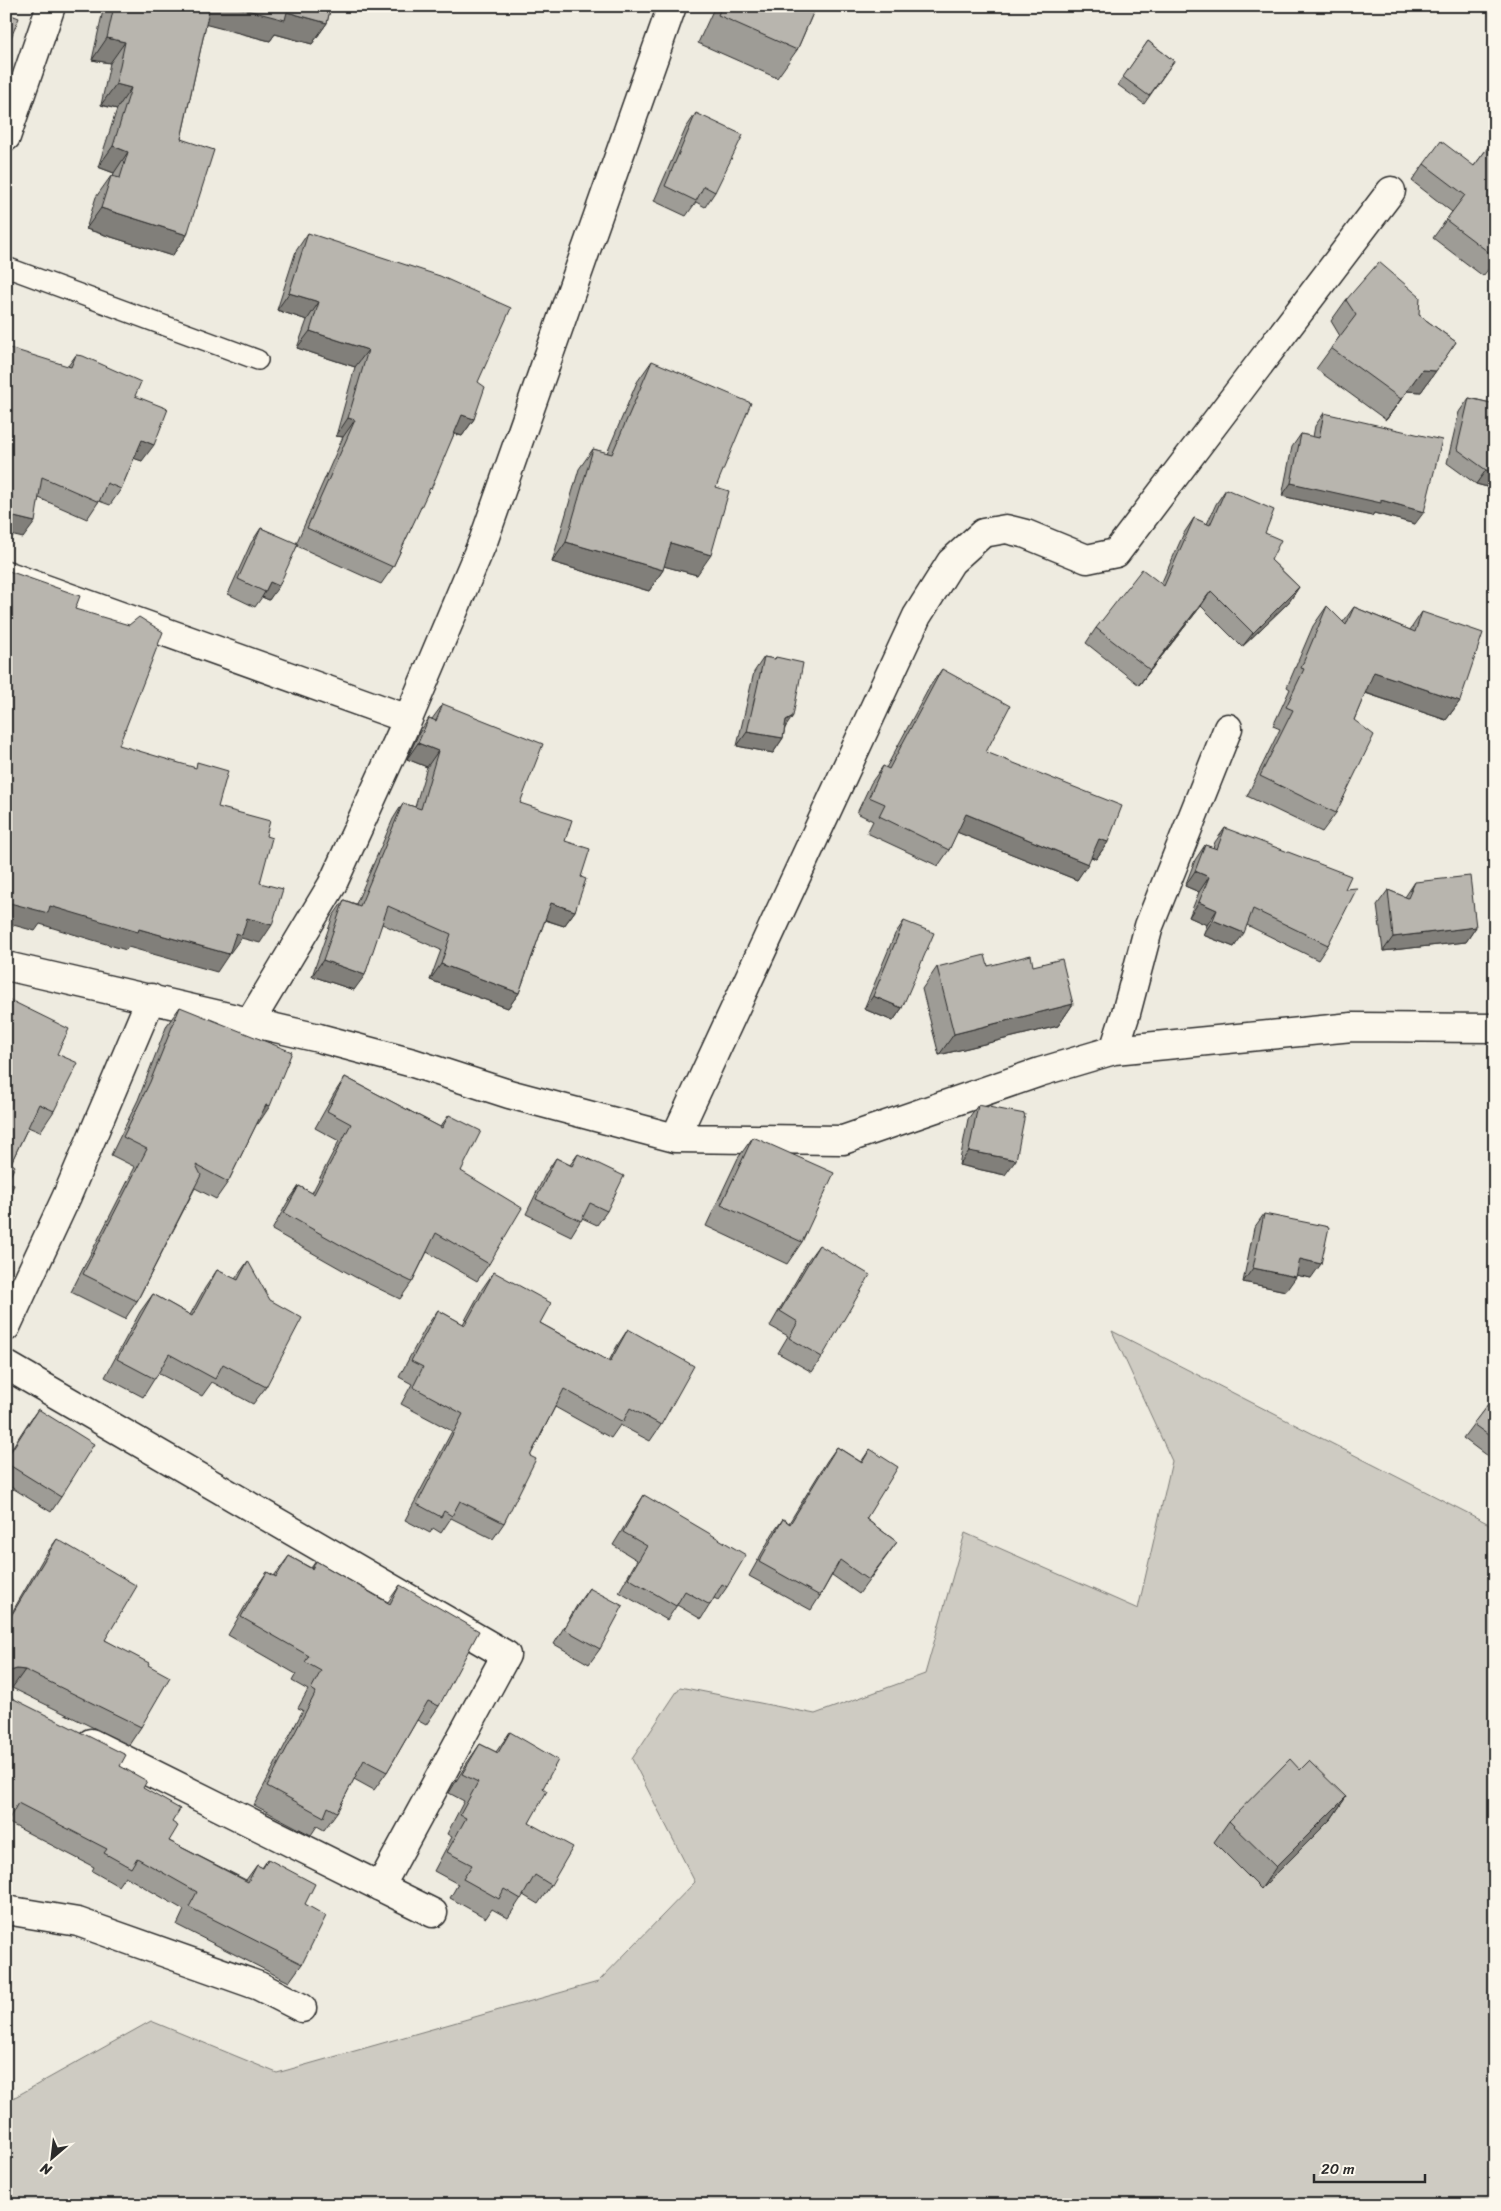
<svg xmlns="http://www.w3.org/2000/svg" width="1501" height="2211" viewBox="0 0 1501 2211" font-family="Sriracha,sans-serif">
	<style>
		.green { fill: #cecbc2; stroke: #7c7b76 }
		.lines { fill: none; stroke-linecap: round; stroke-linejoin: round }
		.service-casing { stroke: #2b2b2b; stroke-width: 22 }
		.minor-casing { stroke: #2b2b2b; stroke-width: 31 }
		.service { stroke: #fbf7ec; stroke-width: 19 }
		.minor { stroke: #fbf7ec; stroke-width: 28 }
		.wall { fill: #9e9c96; stroke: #2b2b2b }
		.shaded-wall { fill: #817f7a; stroke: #2b2b2b }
		.building { fill: #b8b5ae; stroke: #2b2b2b }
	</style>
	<rect width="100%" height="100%" fill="#eeebe0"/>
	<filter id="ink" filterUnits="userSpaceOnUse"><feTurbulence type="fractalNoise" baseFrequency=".02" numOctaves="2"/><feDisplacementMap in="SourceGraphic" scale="10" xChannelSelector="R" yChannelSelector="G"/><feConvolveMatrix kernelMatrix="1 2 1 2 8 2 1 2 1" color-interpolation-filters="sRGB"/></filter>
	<g filter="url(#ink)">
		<path class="green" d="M1112,1331L1495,1527V2205H6V2102L151,2021L277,2073L598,1982L695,1882L632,1759L680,1687L815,1714L925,1674L965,1533L1138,1609L1172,1461Z"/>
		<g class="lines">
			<defs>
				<path id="service" d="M6,267L258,360"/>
				<path id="minor" d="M6,137L51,6
					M6,575L408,719
					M6,966L319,1038L413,1063L509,1094L675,1138L843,1140L1040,1072L1114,1050L1352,1027L1495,1028
					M250,1022L332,885L408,719L484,539L672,6
					M1114,1050L1126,1013L1149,926L1228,728
					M675,1138L917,616L951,562L983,533L1006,529L1026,534L1087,559L1116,553L1391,191
					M6,1327L67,1196L151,998
					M6,1365L506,1655L380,1887
					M91,1743L433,1913
					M6,1910L78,1922L259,1986L302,2008"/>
			</defs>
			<use href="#service" class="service-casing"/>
			<use href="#minor" class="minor-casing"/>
			<use href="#service" class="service"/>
			<use href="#minor" class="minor"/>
		</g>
		<path class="wall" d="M104,6H331L327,23L312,44L275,34L270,41L206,24L181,139L187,235L172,256L86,229L96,197L111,176H113L114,173L98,167L117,109L101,105L110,63L92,60Z
			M715,6H816L797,50L777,78L698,43Z
			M1148,41L1174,61L1144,104L1118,85Z
			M696,113L715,192L705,207L696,202L686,216L654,201L686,128Z
			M1495,138V261L1483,276L1433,238L1452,212L1412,181L1424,164L1474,166Z
			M308,233L478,382L474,419L462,436L454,434L393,567L381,584L297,546L269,600L262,597L255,607L228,594L251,543L261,528L296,544L343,437L336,436L355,367L297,348L307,320L277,310L296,251Z
			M1346,300L1419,315L1456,342L1421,392L1407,391L1386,420L1316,369L1340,336L1331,321Z
			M76,355L135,396L142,461L134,458L121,489L110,505L99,501L87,519L39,498L23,538L68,366Z
			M652,361L716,487L697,575L664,566L663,570L649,591L552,562L579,469L593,449L607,453L637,382Z
			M1469,398L1495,404V489L1476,484L1447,463L1459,412Z
			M1324,413L1415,524L1374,513L1372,516L1282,496L1292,447L1301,434L1313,437L1315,426Z
			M1226,489L1265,533L1271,560L1299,587L1289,602L1242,647L1201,606L1139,685L1086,643L1096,628L1161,584L1184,533L1194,518L1207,524L1216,504Z
			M1327,606L1343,622L1354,607L1410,630L1422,612L1460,701L1446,720L1365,693L1354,720L1336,813L1322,832L1247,796L1280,729L1273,726L1290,689L1287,687L1313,626Z
			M764,657L774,659L776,657L785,728L783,738L773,753L737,746L754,672Z
			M942,669L986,752L1108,842L1096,859L1091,857L1077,880L957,832L949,850L938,866L867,833L873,821L857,813L871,783L883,766L886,768L930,686Z
			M443,704L520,803L565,841L581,877L575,911L564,926L545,920L519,993L508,1008L430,980L441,950L382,924L354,990L312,976L333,916L344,900L356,904L393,819L403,803L415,807L427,767L407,759L419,733L429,718L432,719Z
			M1225,828L1345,889L1328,945L1318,960L1247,925L1234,947L1203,935L1207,925L1189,917L1199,892L1185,886L1195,860L1205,845L1213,848L1215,842Z
			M1415,882L1476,927L1466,942L1383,951L1377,905L1388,890L1405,897Z
			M904,921L902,1008L893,1021L864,1009L895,934Z
			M988,966H1033L1073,1004L1058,1026L939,1055L922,989L937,967Z
			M6,998L57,1054L54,1111L40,1132L28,1127L11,1163L8,1181Z
			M180,1007L258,1124L257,1123L228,1182L216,1199L195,1188L137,1301L125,1319L71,1292L135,1167L111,1155L138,1100L167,1025Z
			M345,1077L440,1127L449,1115L461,1171L489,1264L477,1281L427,1252L412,1282L400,1299L355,1277L272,1230L287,1203L299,1186L312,1193L339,1141L315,1128L334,1094Z
			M978,1105L1005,1175L959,1165L968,1119Z
			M753,1137L802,1242L787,1264L706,1226L738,1158Z
			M578,1154L607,1211L597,1225L582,1218L571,1236L526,1214L546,1173L556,1158L570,1165Z
			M1264,1214L1311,1278L1296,1275L1286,1291L1243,1282L1254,1228Z
			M819,1245L822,1357L812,1372L778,1353L788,1336L770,1326L808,1260Z
			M248,1261L266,1387L253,1404L212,1382L202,1396L158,1373L143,1397L105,1377L140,1312L153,1294L190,1315L205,1288L217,1270L235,1279Z
			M494,1272L540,1323L609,1361L617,1346L628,1329L661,1425L650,1441L620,1425L611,1438L555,1407L530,1456L504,1523L493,1539L451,1518L441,1533L433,1528L430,1533L405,1520L452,1431L401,1404L412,1384L399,1377L426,1327L438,1310L463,1324L482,1289Z
			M1495,1395V1462L1463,1438Z
			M38,1409L61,1497L51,1512L6,1484V1457L28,1423Z
			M837,1447L861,1462L870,1449L866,1519L897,1542L859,1594L832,1575L820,1596L811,1610L749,1576L773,1533L783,1519L789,1523L827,1461Z
			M644,1495L727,1587L718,1600L714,1598L701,1619L677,1605L667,1620L619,1592L637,1560L613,1545L635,1509Z
			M57,1539L105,1640L148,1665L141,1727L129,1745L12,1688L7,1621L44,1557Z
			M289,1556L311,1568L316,1561L388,1602L400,1585L439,1706L426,1725L417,1720L387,1772L374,1790L354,1779L337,1812L324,1830L317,1826L311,1835L254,1805L303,1710L298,1708L308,1690L292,1681L296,1674L228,1635L254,1591L267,1572L274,1576Z
			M589,1588L600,1649L589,1664L554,1644L579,1602Z
			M12,1698L120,1766L143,1788L172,1822L169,1841L246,1880L257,1865L262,1868L268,1859L305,1904L302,1964L289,1982L177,1925L184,1910L125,1876L118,1886L92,1871L94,1867L7,1822Z
			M510,1732L543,1788L529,1823L551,1885L538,1904L523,1895L508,1918L492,1909L486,1918L450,1898L458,1884L434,1871L452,1837L447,1834L464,1801L449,1793L467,1763L480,1744L496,1752Z
			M1300,1770L1346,1797L1331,1819L1261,1889L1214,1842L1229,1821Z"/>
		<path class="shaded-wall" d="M207,6H232L287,12L327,23L312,44L275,34L270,41L196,22Z
			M107,38L125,42L110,63L92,60Z
			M116,84L131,88L117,109L101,105Z
			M113,146L128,152L114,173L98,167Z
			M101,208L187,235L172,256L86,229Z
			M289,293L319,302L307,320L277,310Z
			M310,331L368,350L355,367L297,348Z
			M1422,370L1436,371L1421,392L1407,391L1386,420Z
			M462,415L474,419L462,436L450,432Z
			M348,418L355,420L343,437L336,436Z
			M142,440L154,445L142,461L130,457Z
			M1486,470L1495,472V489L1476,484Z
			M1291,483L1381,500L1424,512L1415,524L1374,513L1372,516L1282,496Z
			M6,515L35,522L23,538L6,534Z
			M566,542L663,570L649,591L552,562Z
			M671,543L711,555L697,575L656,564Z
			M270,582L279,586L269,600L262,597L265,592Z
			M1299,587L1289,602L1242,647L1253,633Z
			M1211,591L1201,606L1139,685L1150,670Z
			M1374,672L1460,701L1446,720L1360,691Z
			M793,716L783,731L786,720Z
			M747,732L783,738L773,753L737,746Z
			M418,743L438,751L427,767L407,759Z
			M966,814L1088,864L1077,880L954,831Z
			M1099,839L1108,842L1096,859L1087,855Z
			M1195,871L1209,877L1199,892L1185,886Z
			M6,902L50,906L139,929L229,954L217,972L128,947L126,950L40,924L35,931L6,923Z
			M1199,902L1217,910L1207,925L1189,917Z
			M551,903L575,911L564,926L540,918Z
			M247,918L272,925L260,943L241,938L230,953L223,951Z
			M1213,920L1244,933L1234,947L1203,935Z
			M1476,927L1466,942L1383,951L1393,937Z
			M323,960L365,975L354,990L312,976Z
			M441,964L519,993L508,1008L430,980Z
			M873,996L902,1008L893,1021L864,1009Z
			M1073,1004L1058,1026L939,1055L954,1034Z
			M266,1105L270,1106L258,1124L254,1122Z
			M969,1151L1016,1160L1005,1175L959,1165Z
			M1300,1259L1321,1264L1311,1278L1290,1274Z
			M1253,1268L1296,1277L1286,1291L1243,1282Z
			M17,1669L25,1670L12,1688L6,1687V1675L10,1671Z
			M1346,1797L1331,1819L1261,1889L1276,1867Z"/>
		<path class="building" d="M114,6H210L181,139L214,150L187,235L101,208L111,176L120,178L128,152L113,146L131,88L116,84L125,42L107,38Z
			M232,6H331L327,23L287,12L285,20Z
			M722,6H816L797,50L718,15Z
			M6,13L19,18L6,50Z
			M1148,41L1174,61L1149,96L1123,77Z
			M696,113L743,135L715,192L704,186L696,201L665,186Z
			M1495,138V257L1446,220L1465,195L1424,164L1441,141L1474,166Z
			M308,233L440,276L511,308L478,382L485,387L474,419L462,415L431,489L430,488L393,567L307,528L355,420L348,418L368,350L310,331L319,302L289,293Z
			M1379,262L1420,297L1419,315L1456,342L1436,371L1422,370L1401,399L1331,348L1356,315L1346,300Z
			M6,347L71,367L76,355L83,356L141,382L135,396L168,409L154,445L142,440L121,489L107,483L99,502L42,477L35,522L6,515Z
			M652,361L751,403L716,487L729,491L711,555L671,543L663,570L566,542L593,449L612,454Z
			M1469,398L1495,404V472L1486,470L1457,449Z
			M1324,413L1442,440L1424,512L1381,500V503L1291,483L1301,434L1319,438Z
			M1226,489L1274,510L1265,533L1281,540L1271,560L1299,587L1253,633L1211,591L1150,670L1096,628L1142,569L1164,586L1194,518L1210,525Z
			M261,528L298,544L279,586L270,582L265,592L238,579Z
			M6,570L80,596L75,609L129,625L139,617L163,632L119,745L196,768L197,762L228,771L218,807L270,821L266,836L272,838L260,883L283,889L272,925L247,918L242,935L236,933L229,954L139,929L138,932L50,906L48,913L6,902Z
			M1327,606L1346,625L1354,607L1415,632L1422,612L1483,633L1460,701L1374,672L1354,720L1374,735L1336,813L1260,776L1293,710L1286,707L1304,669L1301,668Z
			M764,657L775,659L776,657L803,663L793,716L786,720L783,738L747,732Z
			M942,669L1010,706L986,752L1122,806L1108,842L1099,839L1088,864L966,814L949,850L879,816L885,804L869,797L883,766L889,769Z
			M443,704L543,744L520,803L572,820L565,841L590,849L581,877L586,879L575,911L551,903L519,993L441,964L451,934L388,906L365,975L323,960L344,900L360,906L403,803L421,809L438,751L418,743L429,718L436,721Z
			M1225,828L1351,876L1345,889L1357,888L1328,945L1253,909L1244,933L1213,920L1217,910L1199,902L1209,877L1195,871L1205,845L1217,849Z
			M1470,876L1476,927L1393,937L1388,890L1408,898L1415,882Z
			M904,921L934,933L902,1008L873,996Z
			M985,955L988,966L1031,955L1033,966L1062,959L1073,1004L954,1034L937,967Z
			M6,998L69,1029L57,1054L78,1063L54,1111L39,1104L11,1163L15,1166L8,1181L14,1185L6,1201Z
			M180,1007L292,1052L270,1106L266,1105L228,1182L196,1165L201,1175L137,1301L83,1274L147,1149L123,1137L150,1082Z
			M345,1077L442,1128L449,1115L481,1131L461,1171L522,1208L489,1264L436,1233L412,1282L367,1260L284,1213L299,1186L314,1194L351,1124L327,1111Z
			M978,1105L1025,1114L1016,1160L969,1151Z
			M753,1137L834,1173L802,1242L721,1205Z
			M578,1154L624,1176L607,1211L590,1203L581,1221L536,1199L556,1158L572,1166Z
			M1264,1214L1329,1227L1321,1264L1300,1259L1296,1277L1253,1268Z
			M819,1245L870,1275L822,1357L789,1338L798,1322L780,1311Z
			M248,1261L270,1300L302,1318L266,1387L223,1364L215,1379L169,1354L155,1379L117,1359L153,1294L192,1316L217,1270L238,1280Z
			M494,1272L551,1303L540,1323L610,1362L628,1329L694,1366L661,1425L630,1408L623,1422L564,1389L530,1456L536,1459L504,1523L460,1501L452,1516L444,1511L441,1517L417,1504L463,1414L413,1387L423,1367L411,1361L438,1310L465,1325Z
			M1495,1395V1440L1473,1424Z
			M38,1409L94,1444L61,1497L6,1463V1459Z
			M837,1447L862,1463L870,1449L898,1467L866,1519L897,1542L868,1580L840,1560L820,1596L759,1562L783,1519L790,1524Z
			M644,1495L746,1555L727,1587L722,1584L710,1605L685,1591L676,1606L628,1578L647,1546L623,1532Z
			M57,1539L137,1586L105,1640L149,1663L148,1665L170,1677L141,1727L25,1670L17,1669L10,1671L6,1675V1620L8,1621Z
			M289,1556L312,1569L316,1561L390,1604L400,1585L479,1631L439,1706L428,1701L387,1772L364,1760L337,1812L328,1807L324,1817L267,1786L316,1692L311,1689L321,1671L305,1662L309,1656L241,1617L267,1572L276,1577Z
			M589,1588L623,1606L600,1649L564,1629Z
			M6,1693L12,1698L126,1755L120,1766L147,1781L143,1788L180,1809L172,1822L178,1826L169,1841L248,1882L257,1865L263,1868L268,1859L315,1884L305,1904L326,1916L302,1964L189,1907L197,1892L137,1858L131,1868L104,1853L107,1849L18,1803L6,1824Z
			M510,1732L558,1760L543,1788L547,1791L529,1823L573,1847L551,1885L535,1875L521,1899L504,1889L499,1899L463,1879L472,1865L447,1852L466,1818L460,1815L478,1782L462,1774L480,1744L498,1753Z
			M1290,1759L1300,1770L1309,1761L1346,1797L1276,1867L1229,1821Z"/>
	</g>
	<rect width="1501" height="2211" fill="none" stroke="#fbf7ec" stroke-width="25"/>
	<rect x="12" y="12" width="1476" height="2186" fill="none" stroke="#2b2b2b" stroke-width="2" filter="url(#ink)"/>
	<g transform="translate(52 2158) rotate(208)" stroke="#fbf7ec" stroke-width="4" paint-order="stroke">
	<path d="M0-4L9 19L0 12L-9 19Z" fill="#2b2b2b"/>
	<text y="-8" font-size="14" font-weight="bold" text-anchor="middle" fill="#2b2b2b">N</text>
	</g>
	<path d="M1314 2174v8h111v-8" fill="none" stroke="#2b2b2b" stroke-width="2.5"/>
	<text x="1321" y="2174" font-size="15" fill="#2b2b2b" stroke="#fbf7ec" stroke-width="4" paint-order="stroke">20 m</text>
</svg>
